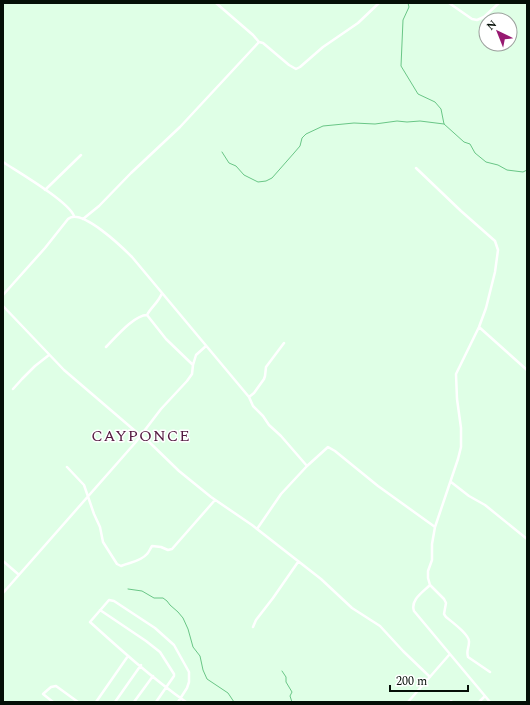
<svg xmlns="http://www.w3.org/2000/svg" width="530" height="705" viewBox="0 0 530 705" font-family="Spectral,serif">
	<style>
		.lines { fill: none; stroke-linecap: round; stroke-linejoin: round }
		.stream { stroke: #69c686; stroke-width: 1 }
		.street { stroke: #fff; stroke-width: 2.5 }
		.labels { text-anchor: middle; stroke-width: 3; stroke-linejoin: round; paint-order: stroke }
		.quarter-label { font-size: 16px; letter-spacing: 1px; fill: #541940; stroke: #fff }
	</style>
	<rect width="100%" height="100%" fill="#dfffe6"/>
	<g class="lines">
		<path class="stream" d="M408,3L409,7L403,20L401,66L418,94L435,102L441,109L444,124L464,142L470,144L475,153L486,162L498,165L507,170L523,172L527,170
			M222,152L229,163L236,166L244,175L258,182L266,181L272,178L294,153L300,146L302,138L306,134L323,126L354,123L375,124L397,121L407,122L420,121L444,124
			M128,589L142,591L154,598H163L167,601L170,605L178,612L183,618L188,629L193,647L200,656L203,670L207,679L228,693L234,702
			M282,671L286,677V682L292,692L290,696L292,702"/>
		<path class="street" d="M216,3L253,35L259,42L263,43L289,65L296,69L300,67L323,47L358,23L379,3
			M449,3L472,19L477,20L484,17L499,3
			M3,162C18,172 68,201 74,216
			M416,168L461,211L495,241L498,250L495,272L486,308L479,327L456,374L457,399L461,428V447L458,459L435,527L432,544V560L428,571V578L430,585L444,599L446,603L444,614L446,617C452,622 470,635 469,642C469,648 466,651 468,657L490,672
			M45,190L81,155
			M83,219L99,206L131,173L180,127L259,42
			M3,295L45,248L68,219C81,207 123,248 132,257L249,397L253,406L263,416L269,425L281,436L307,466
			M3,306L64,370L141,436L145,438L179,471L211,497L252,525L321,579L352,608L380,626L403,651L430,677
			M147,315C151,307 159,302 162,293
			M479,327L527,370
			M106,347C115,338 134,315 147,315L166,339L193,365
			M13,389L22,379L35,366L49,355
			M249,397L254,393L264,379L265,376L266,367L284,343
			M67,467L84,485L94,514L100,527L103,542L117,564L121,566C130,562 140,562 147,554C149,552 150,549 152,546L161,547L168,550L172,549L215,500
			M451,482L469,496L485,505L527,539
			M257,529L281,494L307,466L328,447L335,451L378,486L435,527
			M3,561L18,574
			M430,585C423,592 410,600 414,611L490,702
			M3,593L135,443L161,409L187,381L192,374L193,365L196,355L206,346
			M100,610L146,641L160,652L174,674V676L156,702
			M253,627L256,620L273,598L298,562
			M451,701L452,702
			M53,702L43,694L51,687L56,686L78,702
			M96,702L128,656
			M115,702L141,665
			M134,702L153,676
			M178,702L187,688L189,682V672L174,645L155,628L114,601L109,600L90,622C121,650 152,678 186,702
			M408,702L449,655
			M479,702L485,696"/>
	</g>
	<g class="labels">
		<g class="quarter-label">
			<text x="141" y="441">CAYPONCE</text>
		</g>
	</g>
	<rect width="530" height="705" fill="none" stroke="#050f07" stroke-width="8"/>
	<g transform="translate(498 32) rotate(317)"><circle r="19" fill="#ffffff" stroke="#9b9f9c"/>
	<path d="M0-3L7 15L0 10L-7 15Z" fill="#971971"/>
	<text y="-6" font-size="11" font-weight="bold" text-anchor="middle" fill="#050f07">N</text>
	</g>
	<path d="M390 685v6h78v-6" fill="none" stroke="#050f07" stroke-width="2"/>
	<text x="396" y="685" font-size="12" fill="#050f07" stroke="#ffffff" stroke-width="3" paint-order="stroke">200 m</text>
</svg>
